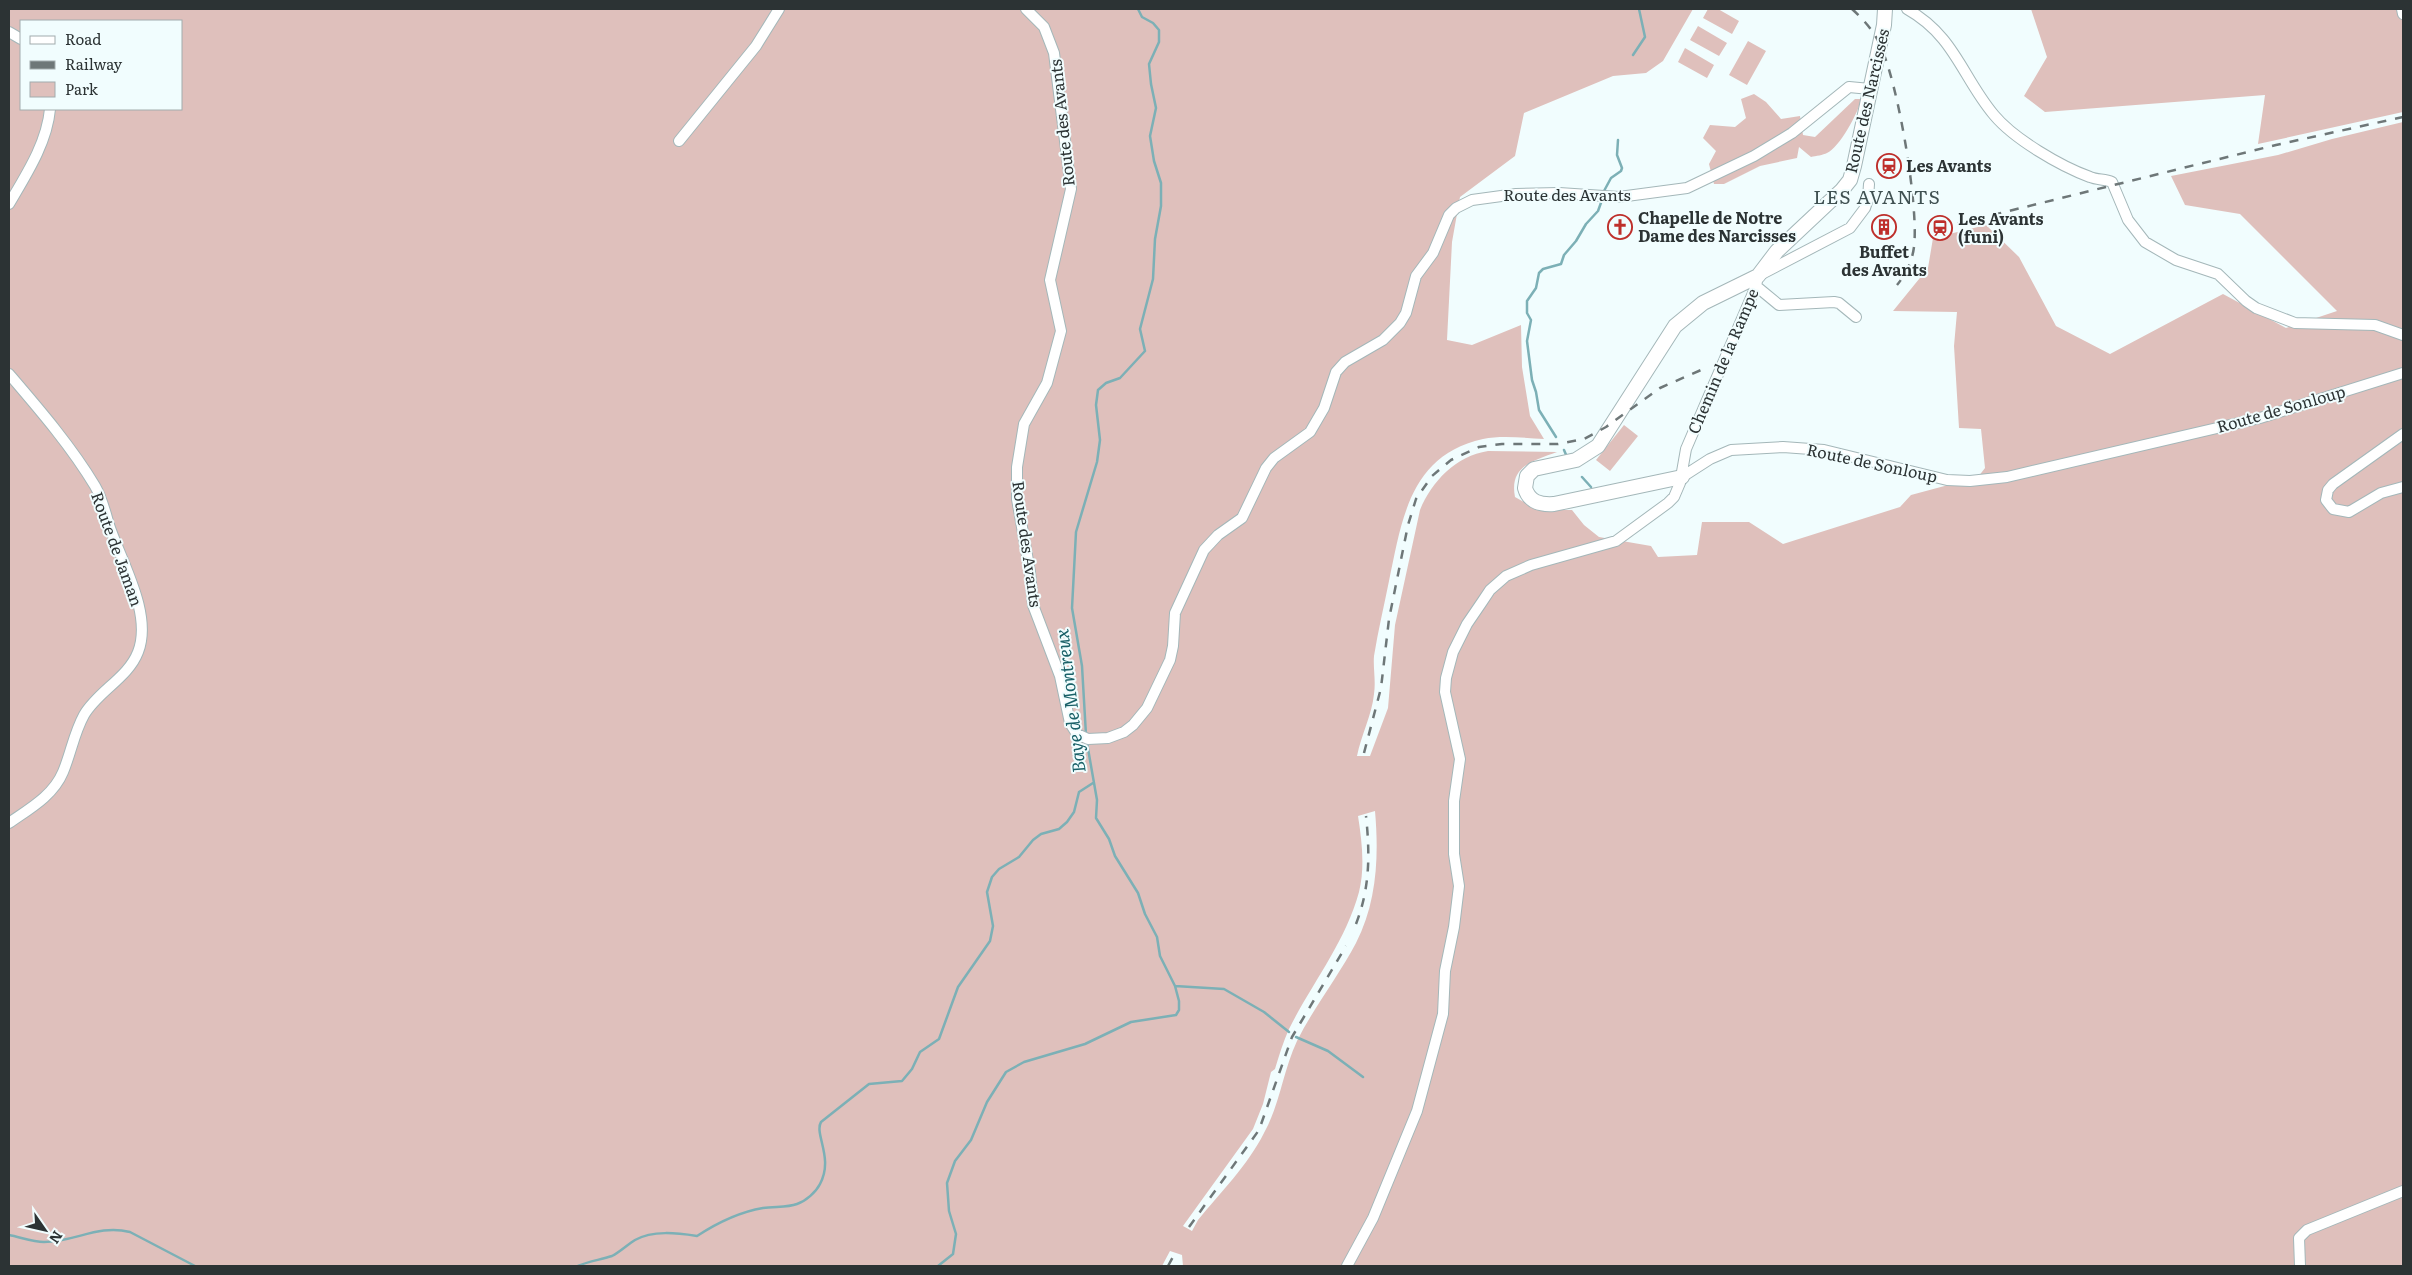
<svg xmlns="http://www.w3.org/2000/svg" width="2412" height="1275" viewBox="0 0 2412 1275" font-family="Literata,serif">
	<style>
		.green { fill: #dfc0bc; fill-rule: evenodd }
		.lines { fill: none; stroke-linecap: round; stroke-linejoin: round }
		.stream { stroke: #7cb0b6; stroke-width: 2.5 }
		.minor-casing { stroke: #a4b7b9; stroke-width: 12 }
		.tertiary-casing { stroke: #a4b7b9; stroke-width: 16 }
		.minor { stroke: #fff; stroke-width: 10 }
		.tertiary { stroke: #fff; stroke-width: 14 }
		.rail { stroke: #6e7778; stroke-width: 2.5; stroke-dasharray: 9 9; stroke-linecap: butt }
		.labels { text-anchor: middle; stroke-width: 4; stroke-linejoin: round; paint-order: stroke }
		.street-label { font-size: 16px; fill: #2c3334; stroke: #f1fdfe }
		.poi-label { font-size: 16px; font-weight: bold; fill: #2c3334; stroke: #f1fdfe; text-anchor: start }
		.water-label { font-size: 18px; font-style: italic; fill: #1a6168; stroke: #f1fdfe }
		.quarter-label { font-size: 19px; letter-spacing: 1px; fill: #405152; stroke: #f1fdfe }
	</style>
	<rect width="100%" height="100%" fill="#f1fdfe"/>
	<path class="green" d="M9,9H1693L1663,61L1646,73L1613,76L1524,113L1515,156L1460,197L1452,242L1447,340L1472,345L1521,325L1522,367L1530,416L1544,439C1524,438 1502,435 1483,439C1410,455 1402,519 1389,581C1384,606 1378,631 1374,656C1373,668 1376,681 1374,694C1372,715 1361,735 1357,756H1370L1388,708L1395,625L1420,510C1432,481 1456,456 1488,451L1557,452C1533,461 1509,466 1515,497L1538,510H1572L1584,525L1599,537L1651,546L1658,557L1697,555L1702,522H1749L1783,544L1900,507L1911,495L1978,477L1985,468L1981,429L1959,428L1954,346L1957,312L1893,311L1928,268L1933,238L1986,225L2019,257L2056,326L2110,354L2223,294L2286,328L2337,311L2240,214L2185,205L2171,176L2278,155L2332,139L2403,122V1266H1183L1182,1255L1170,1251L1162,1266H9ZM21,21H181V109H21ZM1375,811C1379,856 1377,902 1356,943C1338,977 1314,1007 1297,1041C1283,1071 1280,1104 1264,1133C1248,1165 1220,1193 1198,1220L1192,1231L1183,1226L1253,1129L1263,1104L1271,1072L1275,1069C1279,1056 1283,1042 1289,1029C1312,983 1345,943 1359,892C1365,868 1362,841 1358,816Z
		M1708,9H1718L1739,21L1732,34L1703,18Z
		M2031,9H2403V112L2258,144L2265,95L2045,112L2024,96L2047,57Z
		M1698,26L1727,43L1719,56L1690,40Z
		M1748,41L1766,51L1747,85L1729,75Z
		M1685,48L1714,65L1707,78L1678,62Z
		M1754,94L1766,102L1781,119L1800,116L1803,135L1815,137L1855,99H1861C1859,112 1839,148 1827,153C1823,155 1816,156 1811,157L1799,147L1797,158L1760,166L1724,184H1714L1709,164L1716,151L1703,138L1710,125L1735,127L1746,118L1741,99Z
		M1624,425L1638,436L1610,471L1596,460Z"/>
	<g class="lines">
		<path class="stream" d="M1633,55L1645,37L1639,9
			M1604,191L1611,178L1621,171L1622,168L1617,155L1618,140
			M1556,437L1539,410L1536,392L1532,380L1527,341L1531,320L1527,313V301L1536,288L1539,273L1543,269L1561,264L1564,255L1576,241L1586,224L1598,211L1602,200
			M1564,450L1567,457
			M1582,477L1591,487
			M1086,735L1082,666L1072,608L1076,532L1097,462L1100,440L1096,405L1098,390L1106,383L1120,378L1145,351L1140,329L1153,279L1155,239L1161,206V183L1154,161L1150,136L1156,108L1151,84L1149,64L1159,42V30L1153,23L1142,17L1138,9
			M1175,986L1224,989L1264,1012L1289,1032
			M1296,1037L1328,1051L1363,1077
			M9,1235C20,1237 33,1242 44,1242C75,1242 98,1224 130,1232L195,1266
			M578,1266C589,1261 600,1260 612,1256C620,1252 627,1245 635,1240C653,1230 677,1233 697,1236C717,1223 739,1212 763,1208C774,1206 787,1208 797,1204C806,1201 816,1192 820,1184C834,1158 814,1134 821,1122L869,1084L902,1081L912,1069L920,1052L939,1039L958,987L990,941L993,926L987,892L992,877L999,869L1019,857L1033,840L1041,834L1059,829L1067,822L1074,812L1079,792L1093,783
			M938,1266L953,1254L956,1234L949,1211L947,1183L955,1161L971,1140L987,1102L1006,1072L1024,1062L1085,1044L1131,1022L1176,1015L1179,1010V1001L1175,986L1160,956L1157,937L1145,914L1138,893L1115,856L1109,839L1096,818L1097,800L1087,743"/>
		<defs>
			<path id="minor" d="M1026,9L1044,27L1054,53L1071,189L1050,280L1061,331L1047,383L1024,424L1017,467V499L1030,572L1033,605L1060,676L1070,723L1077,734L1088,739L1108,738L1124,732L1133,725L1147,708L1170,660L1173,646L1175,613L1204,550L1218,535L1242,518L1266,468L1274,458L1310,432L1324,408L1336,372L1345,362L1383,340L1400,323L1406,313L1416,276L1433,253L1449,215L1456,208L1472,200L1516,194L1559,193L1619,197L1687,188L1754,156L1792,133L1849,87L1870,89
				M1907,9C1955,36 1962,77 1994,115C2014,139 2060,166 2090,177C2097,180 2105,179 2112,182L2128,220L2145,242L2176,260L2218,274L2246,301L2256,308L2295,323L2375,325L2403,335
				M2402,9L2403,14
				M9,32L21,39
				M679,141L756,46L779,9
				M9,204C26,175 47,143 50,109
				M1756,286L1779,305L1834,302L1839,303L1856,317
				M9,374C39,409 71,446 95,486C102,498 105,511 109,525C121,561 153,614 138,652C128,678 98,691 84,715C74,733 71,753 63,772C53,796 29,809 9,823
				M2403,434L2333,484L2328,490L2326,500L2333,509L2349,512L2381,493L2403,487
				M1682,477L1710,459L1731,450L1783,447L1824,450L1947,480L1970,481L2007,477L2260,418L2403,373
				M1347,1266L1373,1218L1417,1111L1443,1014L1445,971L1454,927L1459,886L1454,854V801L1460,759L1445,692L1446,678L1453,652L1467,624L1482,602L1490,590L1506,576L1531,565L1616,541L1668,503L1674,497L1680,483L1686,449L1756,286L1758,276L1850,228L1865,208L1868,199L1869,184
				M2300,1266L2299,1238L2307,1230L2403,1191"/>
			<path id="tertiary" d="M1682,477L1554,504C1540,505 1529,502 1525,488L1527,476L1534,469L1576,460L1598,446L1675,326L1703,303L1758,276L1777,251L1842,190L1850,180L1854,166L1884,25L1885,9"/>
		</defs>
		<use href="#minor" class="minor-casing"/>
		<use href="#tertiary" class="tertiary-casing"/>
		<use href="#minor" class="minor"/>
		<use href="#tertiary" class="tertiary"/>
		<path class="rail" d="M1852,9C1863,19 1874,31 1880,45C1898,82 1919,207 1914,247C1912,262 1906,274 1897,285
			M1940,228L2276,145L2403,117
			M1364,753L1381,688L1389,619L1408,525L1416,499L1432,476L1451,460L1479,447L1502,444H1558L1584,439L1606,427L1660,388L1701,370
			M1356,924C1370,888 1370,854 1366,816
			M1189,1227L1259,1130L1292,1037L1346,946
			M1168,1266L1174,1255"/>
	</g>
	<defs>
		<symbol id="station-ring" viewBox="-11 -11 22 22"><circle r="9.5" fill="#f1fdfe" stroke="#be2f2b" stroke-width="1.5"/><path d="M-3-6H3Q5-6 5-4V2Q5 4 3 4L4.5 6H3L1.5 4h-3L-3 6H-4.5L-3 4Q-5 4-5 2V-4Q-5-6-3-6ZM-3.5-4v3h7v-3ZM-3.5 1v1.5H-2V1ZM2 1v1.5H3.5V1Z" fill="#be2f2b"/></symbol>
		<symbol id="church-ring" viewBox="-11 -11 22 22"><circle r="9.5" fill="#f1fdfe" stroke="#be2f2b" stroke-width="1.5"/><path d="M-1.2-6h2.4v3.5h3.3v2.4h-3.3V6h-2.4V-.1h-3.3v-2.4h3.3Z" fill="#be2f2b"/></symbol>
		<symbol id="building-ring" viewBox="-11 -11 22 22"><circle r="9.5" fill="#f1fdfe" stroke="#be2f2b" stroke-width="1.5"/><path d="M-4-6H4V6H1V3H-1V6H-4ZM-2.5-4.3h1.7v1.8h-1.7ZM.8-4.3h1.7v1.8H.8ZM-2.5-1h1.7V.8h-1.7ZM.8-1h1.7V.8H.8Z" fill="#be2f2b"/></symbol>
	</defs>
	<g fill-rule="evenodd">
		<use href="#station-ring" x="1875" y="152" width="28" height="28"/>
		<use href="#church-ring" x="1606" y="213" width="28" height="28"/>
		<use href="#building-ring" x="1870" y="213" width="28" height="28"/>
		<use href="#station-ring" x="1926" y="214" width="28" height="28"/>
	</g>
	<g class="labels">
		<g class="street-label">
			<text transform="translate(1867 101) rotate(-77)" y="6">Route des Narcisses</text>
			<text transform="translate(1062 123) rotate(-96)" y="6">Route des Avants</text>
			<text x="1567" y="201">Route des Avants</text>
			<text transform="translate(1723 361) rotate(-67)" y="6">Chemin de la Rampe</text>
			<text transform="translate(2281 409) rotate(-16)" y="6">Route de Sonloup</text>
			<text transform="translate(1872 463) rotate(12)" y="6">Route de Sonloup</text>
			<text transform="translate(1027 544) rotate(82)" y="6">Route des Avants</text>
			<text transform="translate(117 549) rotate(70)" y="6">Route de Jaman</text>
		</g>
		<g class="poi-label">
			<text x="1906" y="172">Les Avants</text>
			<text x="1638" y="224">Chapelle de Notre<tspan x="1638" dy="18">Dame des Narcisses</tspan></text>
			<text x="1958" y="225">Les Avants<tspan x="1958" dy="18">(funi)</tspan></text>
			<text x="1884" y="258" text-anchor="middle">Buffet<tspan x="1884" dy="18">des Avants</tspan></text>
		</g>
		<g class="water-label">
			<text transform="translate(1071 701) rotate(-97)" y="6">Baye de Montreux</text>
		</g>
		<g class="quarter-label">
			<text x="1877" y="204">LES AVANTS</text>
		</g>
	</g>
	<rect width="2412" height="1275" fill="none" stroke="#2c3334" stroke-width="20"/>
	<rect x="20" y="20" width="162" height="90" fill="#f1fdfe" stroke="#a2acad"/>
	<rect x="30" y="36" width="25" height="8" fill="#ffffff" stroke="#a2acad"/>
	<text x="65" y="45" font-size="15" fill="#2c3334">Road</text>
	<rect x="30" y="61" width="25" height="8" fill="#6e7778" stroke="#a2acad"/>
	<text x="65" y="70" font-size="15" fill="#2c3334">Railway</text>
	<rect x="30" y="82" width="25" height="15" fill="#dfc0bc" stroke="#a2acad"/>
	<text x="65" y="95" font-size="15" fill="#2c3334">Park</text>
	<g transform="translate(45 1230) rotate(124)" stroke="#f1fdfe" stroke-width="4" paint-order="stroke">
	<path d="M0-4L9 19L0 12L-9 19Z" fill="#2c3334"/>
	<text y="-8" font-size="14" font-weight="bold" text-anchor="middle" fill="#2c3334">N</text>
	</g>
</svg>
